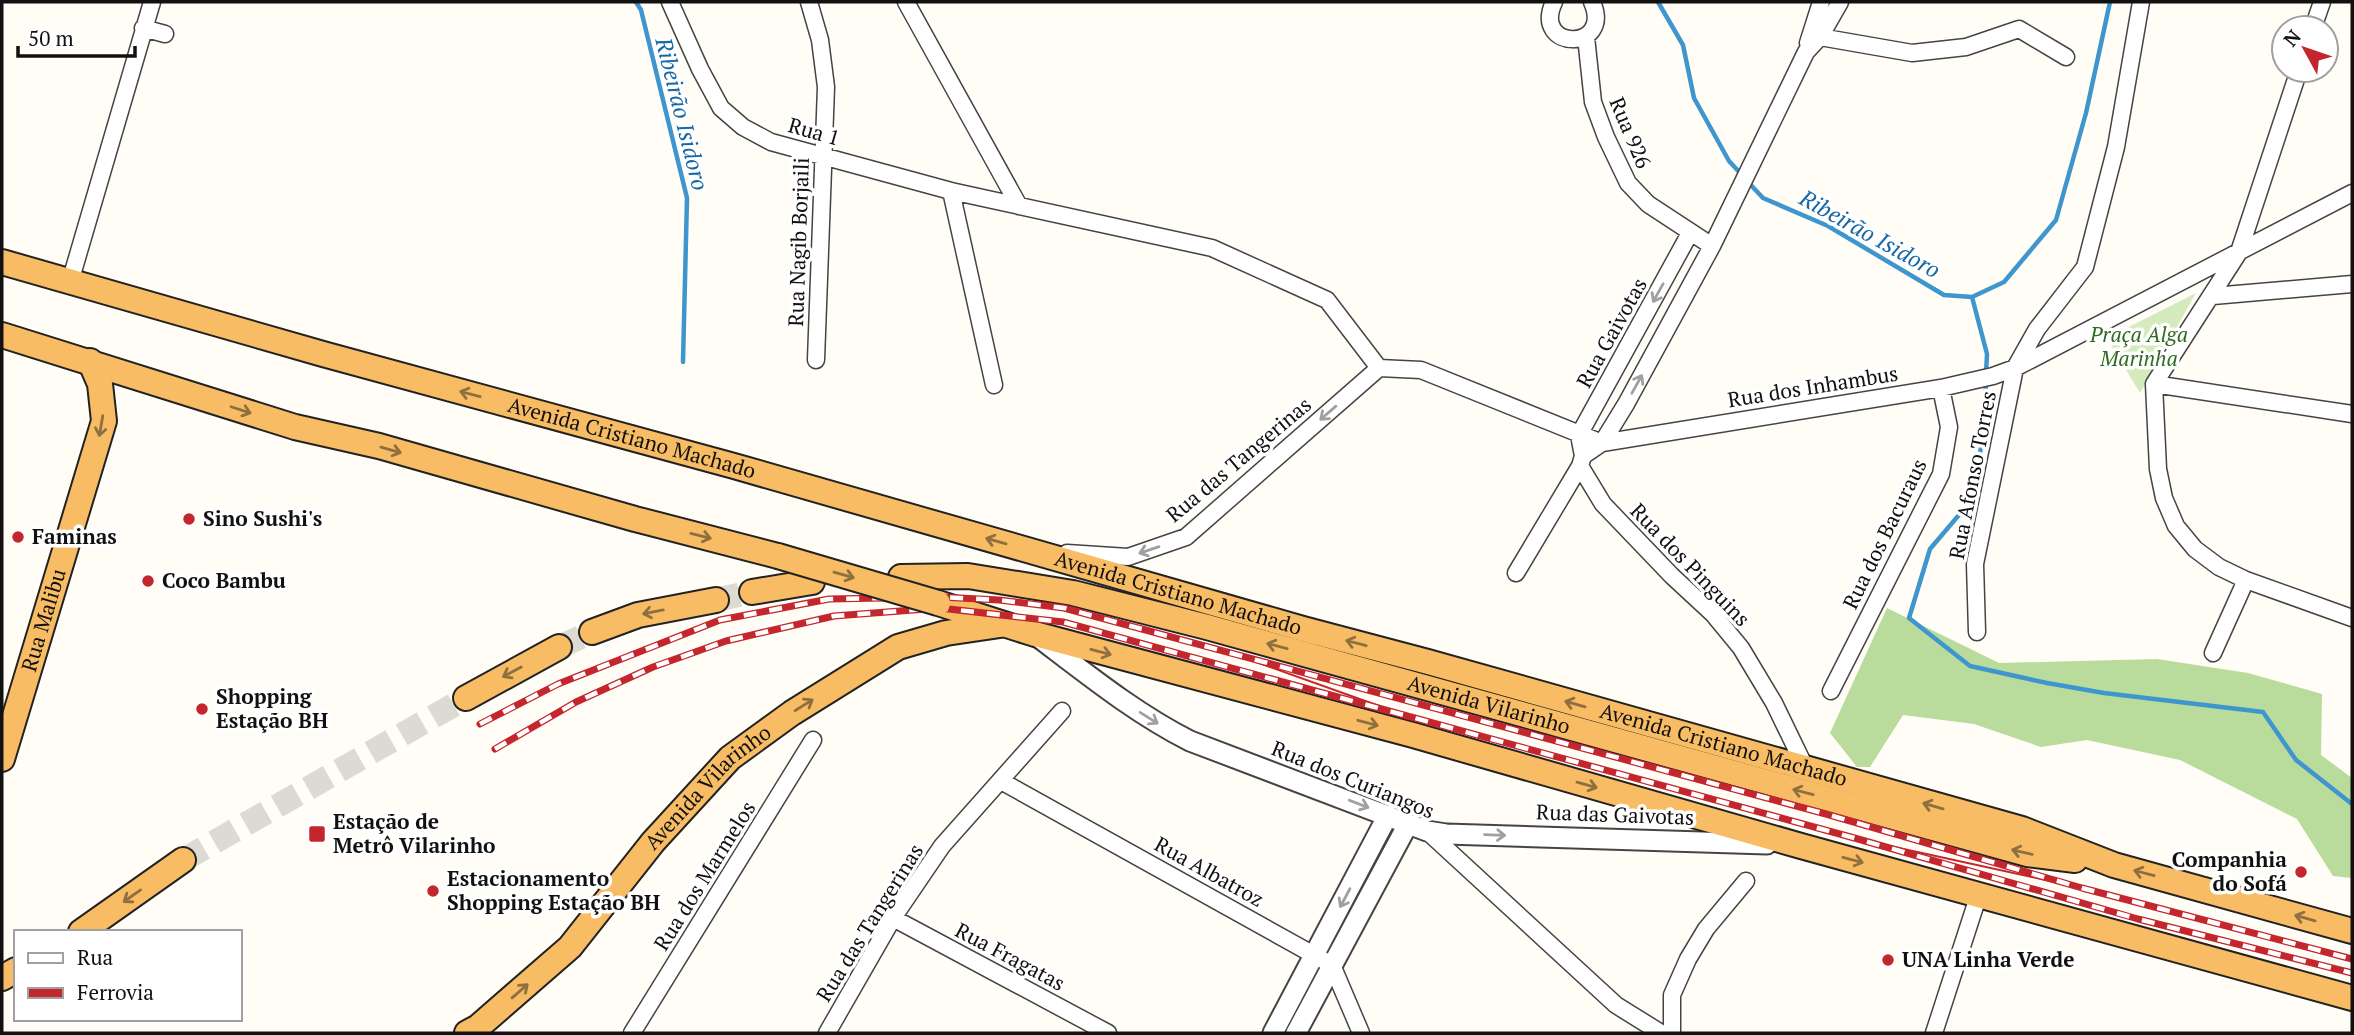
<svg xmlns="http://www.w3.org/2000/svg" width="2354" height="1035" viewBox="0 0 2354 1035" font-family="'PT Serif',serif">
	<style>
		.green { fill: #d5ebbd }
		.forest { fill: #b9dc9c }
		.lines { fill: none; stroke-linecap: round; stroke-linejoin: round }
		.stream { stroke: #3f96cf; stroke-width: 4.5 }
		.trunk-tunnel { stroke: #dbdad3; stroke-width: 24; stroke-dasharray: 24 12; stroke-linecap: butt }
		.minor-casing { stroke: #444; stroke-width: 19 }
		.tertiary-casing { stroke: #444; stroke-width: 23 }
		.trunk-casing { stroke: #222; stroke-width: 28 }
		.minor { stroke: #fff; stroke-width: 16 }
		.tertiary { stroke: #fff; stroke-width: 19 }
		.trunk { stroke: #f7bc64; stroke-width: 24 }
		.tram { stroke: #c4262e; stroke-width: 2 }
		.rail-casing { stroke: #c4262e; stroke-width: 7 }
		.rail { stroke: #fff; stroke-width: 4.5; stroke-dasharray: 13; stroke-linecap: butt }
		.trunk-bridge-casing { stroke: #222; stroke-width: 28; stroke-linecap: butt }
		.trunk-bridge { stroke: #f7bc64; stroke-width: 24 }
		.oneway { stroke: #a0a0a0 }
		.oneway2 { stroke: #906f3f }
		.poi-dot { fill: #c4262e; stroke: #fff; stroke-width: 2.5 }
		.labels { text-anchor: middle; stroke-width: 7; stroke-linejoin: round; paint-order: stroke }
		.street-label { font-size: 21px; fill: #111; stroke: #fff }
		.park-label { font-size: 21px; font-style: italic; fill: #2f6b1f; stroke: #fff }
		.poi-label { font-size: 21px; font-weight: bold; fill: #111; stroke: #fff; text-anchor: start }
		.water-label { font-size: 23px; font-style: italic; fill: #1768a6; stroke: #fff }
	</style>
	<rect width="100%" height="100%" fill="#fffdf5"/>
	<path class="green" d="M2196,293L2140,393L2107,338Z"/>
	<path class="forest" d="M1887,608L1999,663L2157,659L2248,673L2322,694L2321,755L2352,778V878L2333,876L2297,819L2180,760L2087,740L2041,747L1974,724L1903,715L1870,767H1857L1830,733Z"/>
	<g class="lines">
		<path class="stream" d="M636,2L641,10L687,198L683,362
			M1658,2L1683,45L1694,98L1729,161L1742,175
			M1748,182L1763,198L1828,226L1944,295L1972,297L2004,282L2056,220L2086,113L2110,2
			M1972,297L1987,354L1986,373
			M1986,382L1984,433L1970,502L1930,549L1909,618L1970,666L2047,683L2104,693L2263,712L2296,760L2352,804"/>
		<path class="trunk-tunnel" d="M716,600L752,592
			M559,647L592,632
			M183,860L466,698"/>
		<defs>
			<path id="minor" d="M670,2L700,69L721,108L743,127L771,142L951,191L1212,248L1327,300L1379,368
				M809,2L820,40L826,87L816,360
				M906,2L1019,206
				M1554,2C1531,51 1614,52 1592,2
				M143,28L165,34
				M2313,28L2322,2
				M1812,34L1820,37L1912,53L1966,47L2019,29L2066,57
				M1586,37L1593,102L1606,137L1628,183L1648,204L1712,246
				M1808,43L1821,2
				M2299,70L2239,252L2154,384L2158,469L2164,498L2176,526L2195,549L2219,567L2246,580L2352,618
				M951,191L994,385
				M70,282L152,2
				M2213,296L2352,284
				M1379,368L1421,370L1602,443L1941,388L1993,376L2015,368L2352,193
				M2154,384L2352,414
				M1583,456L1602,443L1626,404L1712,246L1806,52L1820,37L1840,2
				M1580,466L1603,504L1672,576L1713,614L1741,648L1774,703L1806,769
				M1067,553L1128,557L1186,537L1379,368
				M1516,573L1580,466L1583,456L1579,435L1690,233
				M1977,632L1975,564L2015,368L2037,329L2085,267L2116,147L2141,2
				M2213,653L2246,580
				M1831,691L1941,474L1949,427L1941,388
				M1001,781L1332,965L1361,1033
				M1427,831L1616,1005L1661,1033
				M893,918L1108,1033
				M632,1033L813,740
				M827,1033L893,918L942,846L1062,711
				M1672,1033V995L1688,959L1706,929L1746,881
				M1934,1033L1979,894"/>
			<path id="tertiary" d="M1038,637C1088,675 1135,713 1190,741L1427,831L1446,834L1767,844
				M1273,1033L1388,815
				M1296,1033L1408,824"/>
			<g id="trunk">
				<path id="s1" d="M2,262L323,354L734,466L1303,629L1428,662L2022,829L2114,865L2352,931"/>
				<path d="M2,335L295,427L379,446L635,519L778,556"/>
				<path id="s2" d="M901,577L968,576L1073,593L1207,627L2027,854L2075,860"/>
				<path d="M752,592L812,582"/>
				<path d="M938,603L1035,634L1413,735L1801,846L2352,998"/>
				<path d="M592,632L638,615L716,600"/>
				<path d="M466,698L559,647"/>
				<path id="s3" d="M2,759L104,421L100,384L90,361"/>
				<path d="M81,932L183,860"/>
				<path d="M2,978L16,970"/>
				<path id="s4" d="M467,1033L478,1027L570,947L653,842L730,758L792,713L898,647L946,633L1000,625"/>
			</g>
		</defs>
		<use href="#minor" class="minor-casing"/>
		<use href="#tertiary" class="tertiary-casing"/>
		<use href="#trunk" class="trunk-casing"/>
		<use href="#minor" class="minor"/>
		<use href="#tertiary" class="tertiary"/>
		<use href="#trunk" class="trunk"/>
		<path class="tram" d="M1256,662L1399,713
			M1858,839L2082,888"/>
		<defs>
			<path id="rail" d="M480,724L558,684L720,620L829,599L940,597L999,600L1064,608L1826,814L2082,888L2352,959
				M495,749L576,702L653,667L726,641L834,616L940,608L1063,622L1858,839L2138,919L2352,973"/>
		</defs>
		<use href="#rail" class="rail-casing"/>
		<use href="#rail" class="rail"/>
		<defs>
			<path id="trunk-bridge" d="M778,556L938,603"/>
		</defs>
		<use href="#trunk-bridge" class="trunk-bridge-casing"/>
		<use href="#trunk-bridge" class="trunk-bridge"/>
	</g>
	<defs><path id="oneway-shaft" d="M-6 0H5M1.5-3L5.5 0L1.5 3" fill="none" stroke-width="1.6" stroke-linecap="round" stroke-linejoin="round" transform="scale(1.75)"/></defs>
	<g class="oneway">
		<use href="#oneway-shaft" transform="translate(1658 293) rotate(119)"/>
		<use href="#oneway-shaft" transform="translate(1637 384) rotate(-61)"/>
		<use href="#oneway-shaft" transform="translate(1328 413) rotate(139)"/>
		<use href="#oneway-shaft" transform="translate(1149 550) rotate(161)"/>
		<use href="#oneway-shaft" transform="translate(1149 718) rotate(32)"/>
		<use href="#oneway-shaft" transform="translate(1359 804) rotate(21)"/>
		<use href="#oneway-shaft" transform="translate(1495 835) rotate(2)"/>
		<use href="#oneway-shaft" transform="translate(1345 898) rotate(118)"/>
	</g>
	<g class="oneway2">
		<use href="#oneway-shaft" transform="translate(470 394) rotate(-165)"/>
		<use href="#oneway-shaft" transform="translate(241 410) rotate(18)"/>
		<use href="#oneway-shaft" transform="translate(101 426) rotate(100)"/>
		<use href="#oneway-shaft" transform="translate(391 450) rotate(16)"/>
		<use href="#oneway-shaft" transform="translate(701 536) rotate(14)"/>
		<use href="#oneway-shaft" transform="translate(996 541) rotate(-164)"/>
		<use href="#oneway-shaft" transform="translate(844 575) rotate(16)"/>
		<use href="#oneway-shaft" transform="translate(653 612) rotate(169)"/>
		<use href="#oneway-shaft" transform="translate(1356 643) rotate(-165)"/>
		<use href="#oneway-shaft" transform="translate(1277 646) rotate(-165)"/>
		<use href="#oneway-shaft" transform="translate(1101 652) rotate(15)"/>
		<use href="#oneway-shaft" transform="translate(512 672) rotate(152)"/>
		<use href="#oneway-shaft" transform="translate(1575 704) rotate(-164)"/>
		<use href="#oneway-shaft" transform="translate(804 705) rotate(-32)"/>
		<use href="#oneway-shaft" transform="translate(1368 723) rotate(15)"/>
		<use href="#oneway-shaft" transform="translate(1587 785) rotate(16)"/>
		<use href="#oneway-shaft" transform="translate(1803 792) rotate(-165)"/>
		<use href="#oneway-shaft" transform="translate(1933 806) rotate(-164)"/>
		<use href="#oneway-shaft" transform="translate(2022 852) rotate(-167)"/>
		<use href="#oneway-shaft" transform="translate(1853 860) rotate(15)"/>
		<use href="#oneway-shaft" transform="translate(2144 873) rotate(-165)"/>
		<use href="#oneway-shaft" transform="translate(132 896) rotate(145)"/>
		<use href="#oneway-shaft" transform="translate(2305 918) rotate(-164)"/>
		<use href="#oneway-shaft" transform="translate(520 991) rotate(-41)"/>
	</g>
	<g class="poi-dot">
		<circle cx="189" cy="519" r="7"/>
		<circle cx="18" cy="537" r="7"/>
		<circle cx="148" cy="581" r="7"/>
		<circle cx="202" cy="709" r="7"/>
		<rect x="308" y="825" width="18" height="18" rx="3.5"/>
		<circle cx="2301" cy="872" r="7"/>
		<circle cx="433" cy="891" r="7"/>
		<circle cx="1888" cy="960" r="7"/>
	</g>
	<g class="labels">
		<g class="street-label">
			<text transform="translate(814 132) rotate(16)" y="7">Rua 1</text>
			<text transform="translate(1630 133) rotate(67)" y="7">Rua 926</text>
			<text transform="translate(799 242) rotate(-88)" y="7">Rua Nagib Borjaili</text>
			<text transform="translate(1612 333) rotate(-61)" y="7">Rua Gaivotas</text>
			<text transform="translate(1813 387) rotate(-9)" y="7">Rua dos Inhambus</text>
			<text dy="7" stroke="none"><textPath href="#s1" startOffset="654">Avenida Cristiano Machado</textPath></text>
			<text transform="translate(1239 460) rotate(-40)" y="7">Rua das Tangerinas</text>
			<text transform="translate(1973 475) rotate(-79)" y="7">Rua Afonso Torres</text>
			<text transform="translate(1885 534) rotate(-64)" y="7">Rua dos Bacuraus</text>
			<text transform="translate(1690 565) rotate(46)" y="7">Rua dos Pinguins</text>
			<text dy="7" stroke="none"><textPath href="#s1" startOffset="1222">Avenida Cristiano Machado</textPath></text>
			<text dy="7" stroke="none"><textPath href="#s3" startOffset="145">Rua Malibu</textPath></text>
			<text dy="7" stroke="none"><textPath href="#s2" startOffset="604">Avenida Vilarinho</textPath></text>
			<text dy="7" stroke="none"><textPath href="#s1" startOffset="1788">Avenida Cristiano Machado</textPath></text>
			<text transform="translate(1353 780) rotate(22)" y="7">Rua dos Curiangos</text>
			<text dy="7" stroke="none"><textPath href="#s4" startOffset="346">Avenida Vilarinho</textPath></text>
			<text transform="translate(1615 815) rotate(2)" y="7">Rua das Gaivotas</text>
			<text transform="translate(1209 872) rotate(29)" y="7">Rua Albatroz</text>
			<text transform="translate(705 876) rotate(-58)" y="7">Rua dos Marmelos</text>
			<text transform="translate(870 923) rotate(-58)" y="7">Rua das Tangerinas</text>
			<text transform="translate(1010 957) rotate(28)" y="7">Rua Fragatas</text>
		</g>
		<g class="park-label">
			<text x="2139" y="342">Praça Alga<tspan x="2139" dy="24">Marinha</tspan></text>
		</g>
		<g class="poi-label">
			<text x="203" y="526">Sino Sushi's</text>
			<text x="32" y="544">Faminas</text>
			<text x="162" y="588">Coco Bambu</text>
			<text x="216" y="704">Shopping<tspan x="216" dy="24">Estação BH</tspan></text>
			<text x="333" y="829">Estação de<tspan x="333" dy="24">Metrô Vilarinho</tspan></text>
			<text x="2287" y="867" text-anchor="end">Companhia<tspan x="2287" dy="24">do Sofá</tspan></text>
			<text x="447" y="886">Estacionamento<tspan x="447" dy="24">Shopping Estação BH</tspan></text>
			<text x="1902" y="967">UNA Linha Verde</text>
		</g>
		<g class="water-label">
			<text transform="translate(682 114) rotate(76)" y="8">Ribeirão Isidoro</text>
			<text transform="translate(1870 234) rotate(29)" y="8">Ribeirão Isidoro</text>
		</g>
	</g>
	<rect width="2354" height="1035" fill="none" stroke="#111111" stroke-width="7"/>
	<rect x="14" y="930" width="228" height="91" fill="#ffffff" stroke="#a0a0a0" stroke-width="2"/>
	<rect x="28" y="953" width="35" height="10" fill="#ffffff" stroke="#a0a0a0" stroke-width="2"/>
	<text x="77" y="965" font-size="21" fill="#111111">Rua</text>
	<rect x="28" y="988" width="35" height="10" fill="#c4262e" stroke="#a0a0a0" stroke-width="2"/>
	<text x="77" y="1000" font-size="21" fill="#111111">Ferrovia</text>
	<g transform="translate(2305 49) rotate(310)"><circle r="33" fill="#ffffff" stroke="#a0a0a0" stroke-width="2"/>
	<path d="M0-5L12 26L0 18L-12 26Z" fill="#c4262e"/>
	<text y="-10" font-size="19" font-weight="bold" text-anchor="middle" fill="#111111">N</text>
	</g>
	<path d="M18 46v10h117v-10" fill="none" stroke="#111111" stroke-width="3.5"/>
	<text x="28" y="46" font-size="21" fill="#111111" stroke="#ffffff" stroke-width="5" paint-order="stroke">50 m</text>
</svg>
